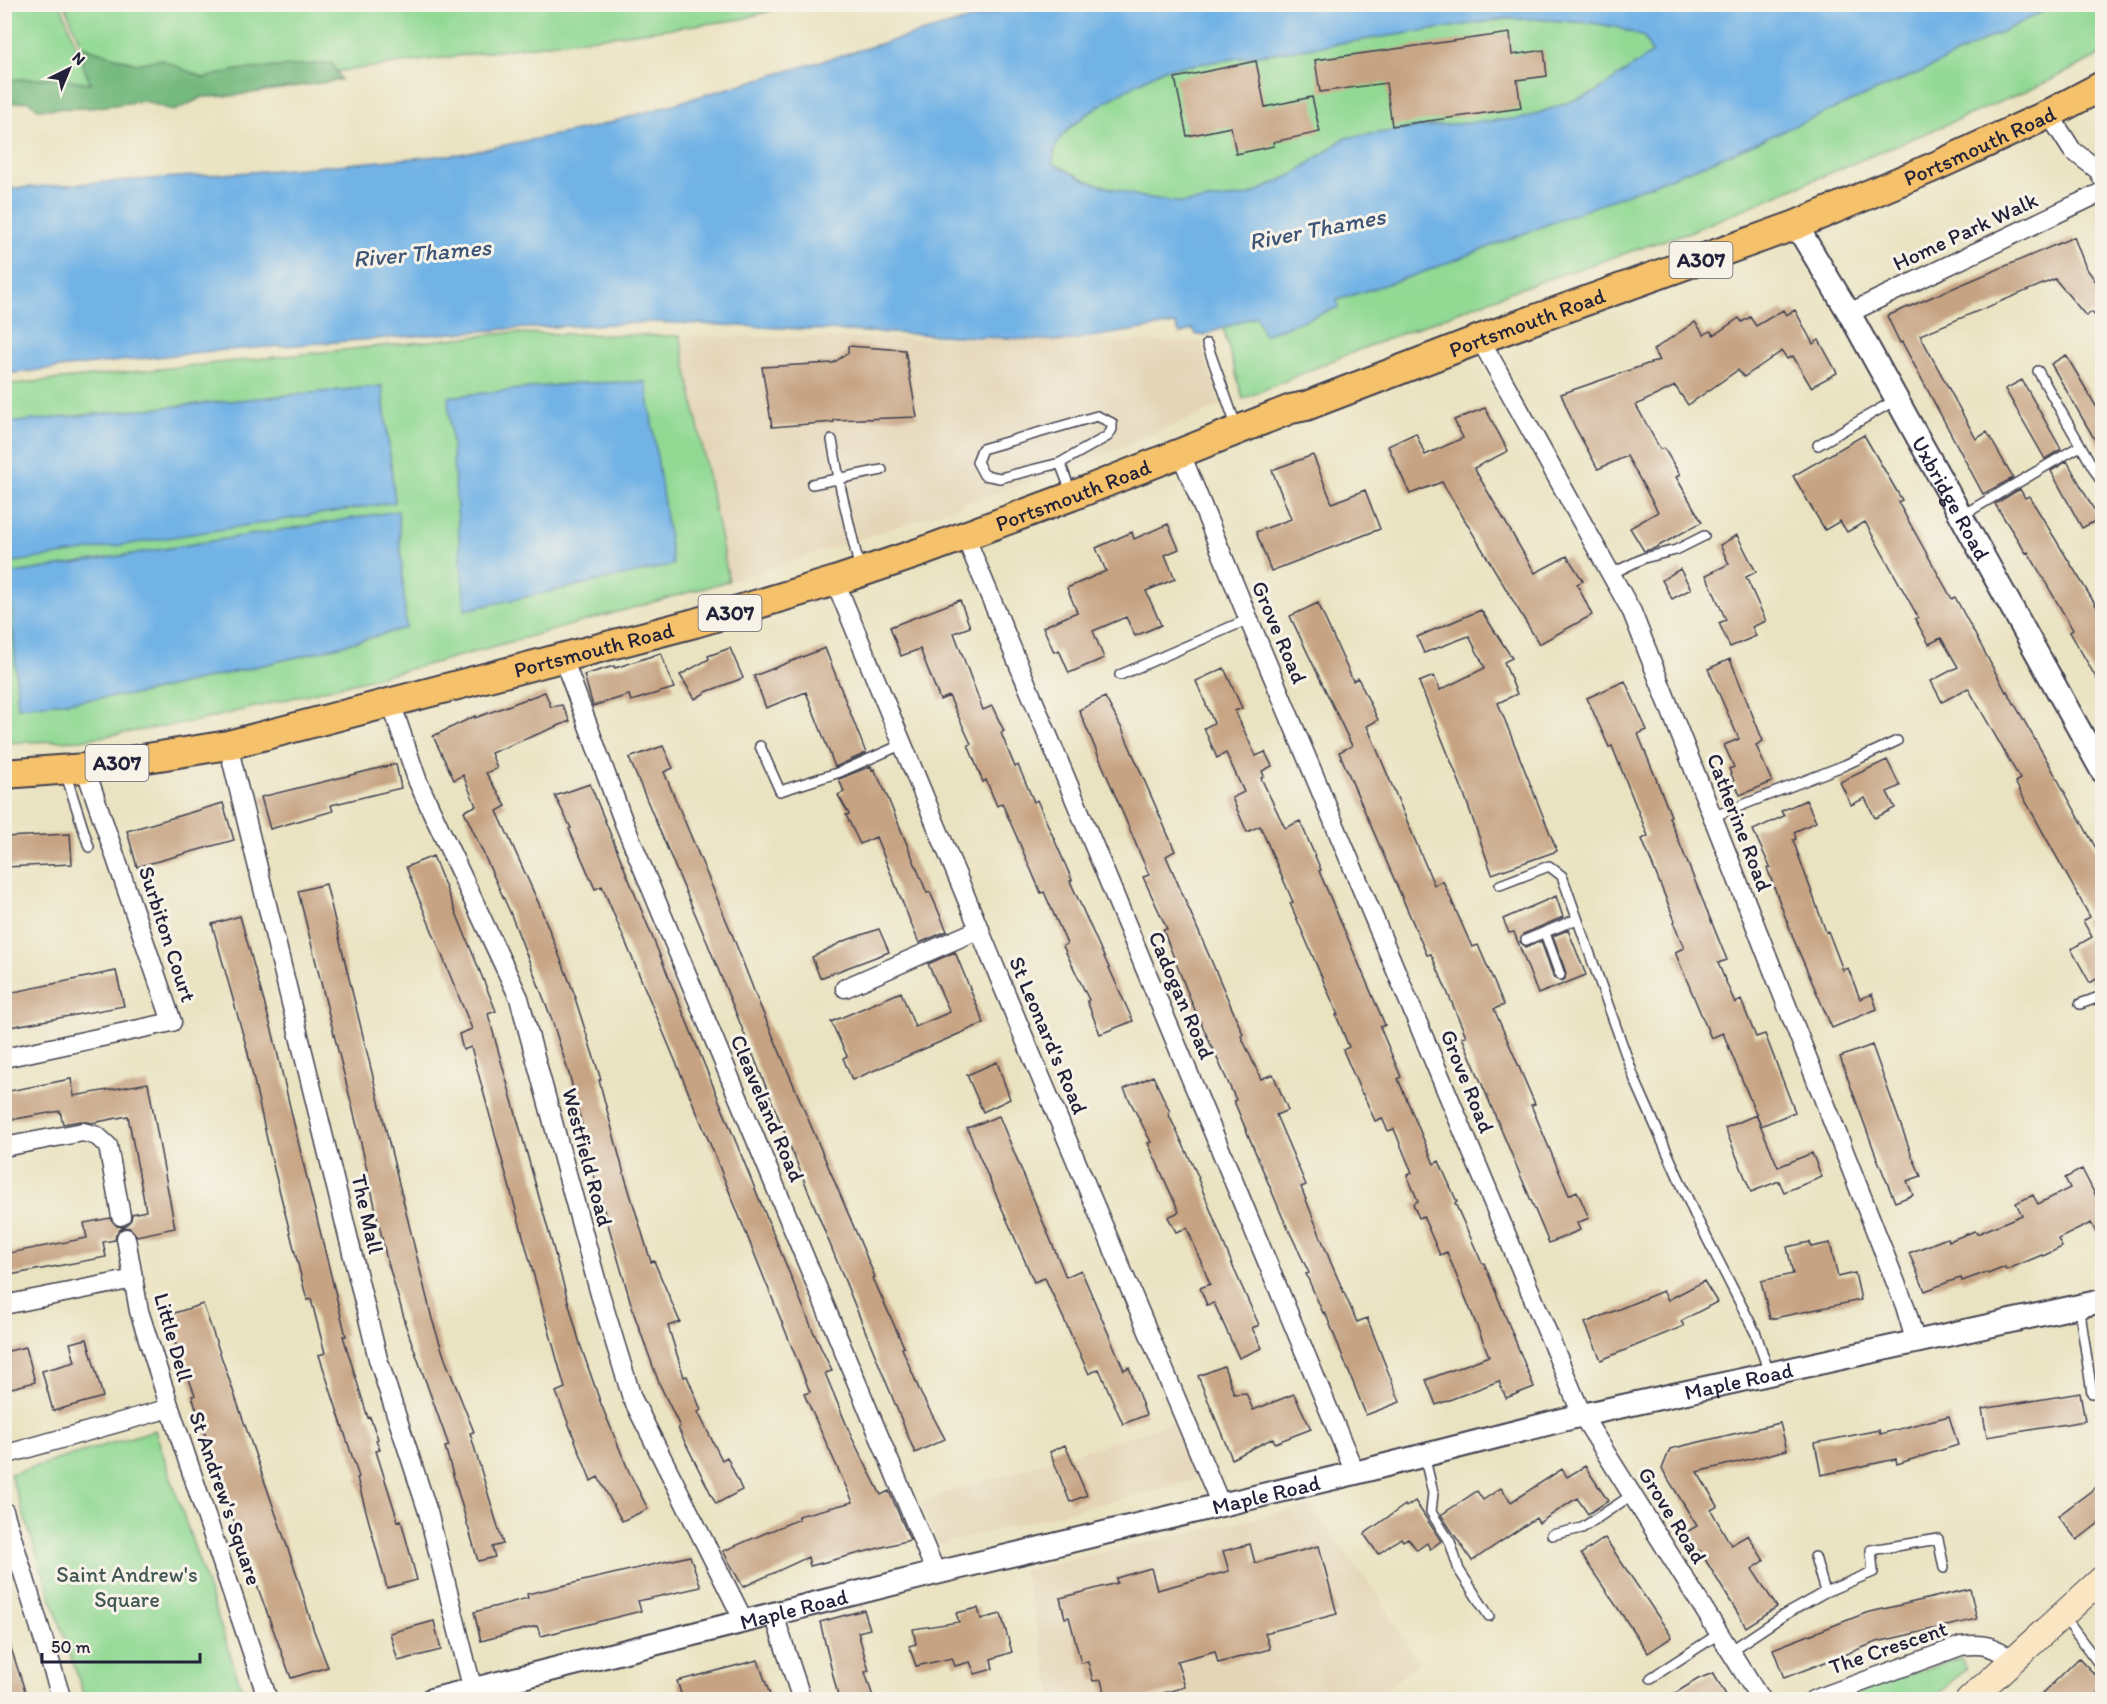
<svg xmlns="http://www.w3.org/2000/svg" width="2107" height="1704" viewBox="0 0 2107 1704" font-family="Itim,sans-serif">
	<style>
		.built { fill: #e4d5b7 }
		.green { fill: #92d994; stroke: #5a7e68; stroke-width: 1.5; fill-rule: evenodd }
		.forest { fill: #75b97e; stroke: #4c6e5c; stroke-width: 1.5 }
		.water { fill: #72b3e6; stroke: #4a6a90; stroke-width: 1.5; fill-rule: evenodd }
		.building { fill: #c6a382 }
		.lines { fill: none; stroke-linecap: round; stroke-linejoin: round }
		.service-casing { stroke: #403f4f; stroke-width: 12 }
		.minor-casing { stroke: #403f4f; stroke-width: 21 }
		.tertiary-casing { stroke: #403f4f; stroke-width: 26 }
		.secondary-casing { stroke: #403f4f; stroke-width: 28 }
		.primary-casing { stroke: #403f4f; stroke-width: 32 }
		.service { stroke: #fff; stroke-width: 9 }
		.minor { stroke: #fff; stroke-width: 18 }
		.tertiary { stroke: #fff; stroke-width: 22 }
		.secondary { stroke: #fbe6c4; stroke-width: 26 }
		.primary { stroke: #f5c16b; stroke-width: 28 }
		.labels { text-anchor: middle; stroke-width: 6; stroke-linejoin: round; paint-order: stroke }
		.shield { fill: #f7f3e8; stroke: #62616f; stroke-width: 1.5 }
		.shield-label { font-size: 21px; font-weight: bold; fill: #22223b }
		.street-label { font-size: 22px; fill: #22223b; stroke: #f7f3e8 }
		.park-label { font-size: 22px; fill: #445956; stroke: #f7f3e8 }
		.water-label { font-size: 24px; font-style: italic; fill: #3e5577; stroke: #f7f3e8 }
	</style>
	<rect width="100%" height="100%" fill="#f7f3e8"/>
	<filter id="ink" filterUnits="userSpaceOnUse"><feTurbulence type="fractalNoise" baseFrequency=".0167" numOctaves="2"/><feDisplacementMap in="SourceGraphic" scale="12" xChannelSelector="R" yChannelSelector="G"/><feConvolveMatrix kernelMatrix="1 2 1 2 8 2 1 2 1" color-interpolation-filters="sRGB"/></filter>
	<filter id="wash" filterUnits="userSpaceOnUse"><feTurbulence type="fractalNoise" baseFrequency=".008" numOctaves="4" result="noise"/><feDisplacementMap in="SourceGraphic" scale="24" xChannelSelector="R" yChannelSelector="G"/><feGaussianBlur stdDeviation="1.35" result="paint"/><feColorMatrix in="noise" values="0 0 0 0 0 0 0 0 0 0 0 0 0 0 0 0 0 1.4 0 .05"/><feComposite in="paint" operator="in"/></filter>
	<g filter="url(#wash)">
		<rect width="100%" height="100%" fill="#eae3c1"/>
		<path class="built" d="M680,336L1200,342L1221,406L1083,463L912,522L729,581Z
			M1173,1423L1195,1480L937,1545L920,1501Z
			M1310,1506L1378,1595L1418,1663L1373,1699H1054L1023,1570Z"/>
		<path class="green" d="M4,5H61L90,83L54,78L5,80Z
			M65,5H788L743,19L171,93L136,64L81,46Z
			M2056,5H2102V54L2043,84L1689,232L1518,289L1343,356L1243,399L1223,328L1256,316L1264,334L1338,307L1337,300L1421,273L1708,163L1925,70Z
			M1505,19H1533L1593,23L1616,27L1644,37L1652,53L1594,93L1525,118L1421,127L1345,138L1294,174L1248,196L1181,203L1138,196L1090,182L1052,163C1054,156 1055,146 1059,140C1076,115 1136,84 1164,69Z
			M507,333L680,336L729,581L434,663L198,721L80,740L5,743L4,528L8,563L395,501L382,386L5,423V385ZM646,382L448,397L578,383ZM398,511L406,628L314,653L139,694L18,707L10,574Z
			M155,1430L245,1699H85L10,1474Z
			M1961,1658L1966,1669L1933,1699L1828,1700Z"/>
		<path class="forest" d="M81,46L136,64L160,59L204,78L237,70L332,63L341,80L231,96L203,97L174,111L144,101L91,108L38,109L28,101L5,104V80L54,78L90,83L78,51Z"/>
		<path class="water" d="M1027,4L2056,5L1925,70L1708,163L1421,273L1337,300L1339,307L1264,335L1256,316L1204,335H1197L1192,329L1180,334L1175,324L1065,341L654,322L507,329L201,352L5,374V189L279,170L460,154L591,128L880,44ZM1504,19H1533L1593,23L1616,27L1644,37L1652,53L1594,93L1525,118L1421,127L1345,138L1294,174L1248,196L1181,203L1138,196L1090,182L1052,163C1054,156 1055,146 1059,140C1076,115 1136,84 1164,69Z
			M646,382L673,565L465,610L448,397L578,383Z
			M382,386L395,502L8,563L4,528L5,423Z
			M398,511L406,628L314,653L139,694L18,707L10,574Z"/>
		<g id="blocks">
			<path class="building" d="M1510,33L1512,55L1544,50L1547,76L1517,80L1521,108L1392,126L1386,83L1320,92L1315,60Z
				M1256,61L1265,107L1312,97L1320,132L1273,142L1274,146L1236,154L1231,127L1187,136L1175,78Z
				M2074,237L2086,268L2103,291V326L2092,312L2086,316L2055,279L1920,335L1976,439L1987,432L2013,478L1983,494L1902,342L1900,343L1887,316Z
				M1783,310L1786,315L1795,310L1813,344L1819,340L1837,373L1811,387L1793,356L1787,359L1782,351L1744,377L1738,370L1688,405L1675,386L1636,405L1660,449L1664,448L1680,475L1676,477L1702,522L1655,548L1644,551L1630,528L1658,512L1627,456L1598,469L1574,425L1561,394L1659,360L1653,350L1695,322L1704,335L1710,331L1714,335L1739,318L1742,322L1750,317L1756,326Z
				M848,346L905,350L917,417L834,420V422L772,427L762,367L833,363L848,353Z
				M2066,355L2103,418V454L2051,364Z
				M2022,380L2061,449L2045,459L2005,389Z
				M1485,408L1508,451L1474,468L1535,573L1567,556L1583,581L1577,584L1592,615L1539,644L1442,482L1410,494L1388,446L1416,433L1425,455L1463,438L1454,420Z
				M1864,435L1902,500L1898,502L1952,599L1955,597L2006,692L2007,691L2049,764L2103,861V975L2090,983L2071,949L2092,937L2083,921L2090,917L2015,782L2020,779L1968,688L1942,702L1931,681L1958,667L1941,638L1929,644L1915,619L1918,617L1865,522L1847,532L1840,521L1825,530L1793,476Z
				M1313,455L1332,503L1365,490L1380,529L1271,571L1256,532L1291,519L1272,470Z
				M2067,461L2099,519L2082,528L2051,471Z
				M2020,489L2025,498L2029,496L2103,617V690L2070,632L2073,630L2028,552L2026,553L1995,504Z
				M1168,524L1179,549L1165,555L1175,579L1146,591L1161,625L1135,636L1126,617L1093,631L1104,658L1069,673L1059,650L1054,652L1043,627L1077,612L1067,588L1106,571L1096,548L1132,532L1134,539Z
				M1737,535L1756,572L1746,577L1766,621L1752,627L1756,636L1730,647L1719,623L1726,620L1706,575L1729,564L1720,545Z
				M1680,569L1691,589L1672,599L1662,580Z
				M960,600L970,627L954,633L983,710L992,706L1004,731L1001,733L1015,767L1018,765L1034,802L1037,800L1072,880L1070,881L1133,1021L1100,1034L1087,1001L1089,1000L1063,946L1067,944L1044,892L1041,893L1002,803L997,806L986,780L983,782L968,745L971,744L949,696L940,700L920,649L901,656L890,627Z
				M1318,603L1353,681L1358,678L1378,720L1367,726L1434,885L1443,881L1472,947L1478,945L1504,1005L1494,1009L1535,1104L1531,1105L1569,1195L1577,1191L1589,1218L1577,1223L1580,1230L1549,1243L1462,1037L1466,1036L1431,954L1427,955L1339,752L1352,746L1290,616Z
				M1481,610L1512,658L1504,662L1517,694L1498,703L1557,851L1492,874L1463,791L1419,682L1434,676L1440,690L1485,668L1469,636L1424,653L1417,637Z
				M730,648L743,678L706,692L695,699L680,675L709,659L708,656Z
				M825,648L866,753L835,767L806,692L766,708L754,676Z
				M661,653L674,688L631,701L629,695L593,706L584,675L614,666L615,668Z
				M1730,659L1763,741L1756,745L1772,782L1740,795L1729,769L1734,767L1724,745L1739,739L1708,669Z
				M1224,668L1242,708L1235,711L1253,750L1256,756L1265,752L1272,766L1262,771L1264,776L1261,778L1285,828L1300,821L1321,870L1319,871L1385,1025L1380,1027L1401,1077L1398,1079L1434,1164L1439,1161L1457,1202L1455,1203L1482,1263H1484L1534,1387L1506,1398L1499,1381L1436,1405L1426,1380L1489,1356L1447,1252L1440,1255L1423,1216L1419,1218L1413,1204L1418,1201L1407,1175L1412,1173L1394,1129L1388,1131L1382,1118L1375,1121L1363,1094H1362L1343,1050L1349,1047L1336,1015H1338L1290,903L1293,902L1260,826L1247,832L1232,798L1244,792L1226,753L1217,758L1204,728L1214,723L1196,681Z
				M1625,681L1647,730L1638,734L1671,816L1669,817L1727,960L1718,963L1735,1003L1741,1000L1756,1037L1765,1034L1795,1112L1761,1126L1723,1033L1711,1038L1675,952L1684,948L1673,922L1675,921L1642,839L1648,836L1612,746L1609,747L1587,698Z
				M545,692L551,707L562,705L570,721L491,753L497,768L486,773L506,806L497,811L539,904L576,998H575L601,1080H599L624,1174L651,1262L654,1261L680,1322L668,1326L684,1377L687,1376L701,1410L698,1412L722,1460L727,1457L742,1490L716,1504L678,1428L680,1427L659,1383L634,1314L596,1183L570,1077L552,1020L510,912L464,811L476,806L463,775L454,780L433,736L475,716V718Z
				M1105,697L1122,729L1175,851L1166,856L1243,1034L1241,1036L1261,1079L1273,1074L1288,1110L1276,1115L1306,1185L1301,1187L1331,1263L1357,1322L1367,1318L1400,1402L1366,1415L1325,1312L1323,1313L1306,1274L1309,1273L1282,1216L1234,1101L1236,1100L1191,1001L1163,930L1167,929L1143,877L1149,875L1079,710Z
				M663,746L673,768L664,772L732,934L756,996L875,1277L873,1278L904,1347L902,1348L921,1394L945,1439L915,1453L707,942L629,758Z
				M1887,760L1900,786L1887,792L1895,808L1875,818L1865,798L1851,805L1840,782Z
				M396,764L401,788L331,805L333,811L270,829L261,797Z
				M871,766L872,770L874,769L885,791L927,893L930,892L947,931L919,943L876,837L860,844L846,815L849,814L838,795L844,792L839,779Z
				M590,784L813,1331L832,1371L825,1373L852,1438L881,1495L889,1491L910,1540L810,1566L808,1557L743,1587L723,1551L799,1519L798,1516L853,1502L804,1394L810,1392L711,1146L602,886L595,889L569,829L571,828L555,796Z
				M1806,800L1816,822L1794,832L1796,839L1793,840L1826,932L1828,931L1843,970L1848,968L1860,999L1872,994L1877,1009L1832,1028L1793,938L1767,868L1770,867L1753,830L1784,816L1781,811Z
				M223,803L234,840L137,867L127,831Z
				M70,834L72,864L4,867V837Z
				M433,856L496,1011L488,1014L580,1344L601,1404L630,1474L648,1509L622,1521L598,1477L591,1481L556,1392L565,1388L558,1363L471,1047L463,1050L459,1034L472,1029L406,867Z
				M326,884L432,1319L445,1359L474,1432L470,1433L503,1544L492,1547L495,1557L478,1561L445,1447L449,1446L404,1321H405L386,1256L359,1134L298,891Z
				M1556,896L1563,917L1523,934L1520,942L1526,947L1541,941L1554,978L1562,981L1565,979L1566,973L1553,936L1568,930L1586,975L1538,994L1514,932L1509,933L1503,919Z
				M240,916L273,1034L302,1158L346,1336H343L368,1418L370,1417L378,1439L376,1440L380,1450L376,1451L398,1521L401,1520L417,1580L387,1588L357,1478L359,1477L319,1355L325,1353L311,1299L307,1300L271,1157L247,1049L212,924Z
				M879,929L889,952L820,978L812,957L844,941Z
				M955,952L984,1023L852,1080L843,1058L847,1056L831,1022L901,992L915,1027L950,1012L928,964Z
				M116,971L124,1006L4,1028V994Z
				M1872,1045L1912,1156L1921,1176L1907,1181L1913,1195L1895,1202L1875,1153L1840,1057Z
				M997,1062L1010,1099L983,1112L967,1075Z
				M1153,1076L1170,1112L1168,1113L1199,1178L1198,1179L1234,1269L1259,1325L1252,1328L1262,1348L1239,1358L1214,1303L1207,1305L1200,1288L1210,1284L1187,1228L1176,1232L1168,1217L1179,1212L1148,1143L1151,1142L1124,1089Z
				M71,1079L74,1096L148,1083L175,1228L137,1236L130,1228L123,1227L116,1234L115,1240L103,1242L106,1257L4,1276V1254L87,1238L84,1223L110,1218L117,1226L124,1227L131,1220L132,1214L146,1211L128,1116L92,1123L81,1121L63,1124L60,1111L4,1121V1092Z
				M1756,1115L1778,1167L1812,1153L1822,1177L1784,1192L1779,1181L1751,1192L1725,1128Z
				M999,1116L1066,1277L1081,1270L1124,1370L1129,1367L1146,1415L1123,1424L1099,1369L1089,1374L1045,1278L1034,1282L967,1128Z
				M2082,1169L2103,1210V1244L2091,1223L2058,1239L2062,1247L2043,1256L2042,1255L2006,1270L2005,1267L1988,1274L1987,1272L1962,1281L1961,1278L1951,1281L1925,1291L1909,1253L1947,1238L1949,1241L1975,1231L1977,1234L2022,1215L2016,1203L2033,1195L2038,1204L2070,1188L2065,1178Z
				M1810,1242L1811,1247L1830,1243L1838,1277L1855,1273L1861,1300L1770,1319L1761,1281L1793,1274L1787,1247Z
				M1704,1281L1717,1302L1681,1321L1684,1326L1601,1360L1585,1323L1663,1291L1668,1300Z
				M203,1304L297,1575L314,1631L328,1667L291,1678L240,1539L192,1396L195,1395L165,1316Z
				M87,1339L103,1397L53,1411L42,1371L75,1362L70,1343Z
				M26,1347L35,1382L4,1390V1352Z
				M1224,1366L1234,1394L1246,1393L1253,1410L1294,1394L1311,1429L1275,1443L1273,1438L1232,1459L1198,1376Z
				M2080,1393L2085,1421L1987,1437L1982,1409Z
				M1949,1416L1958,1445L1897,1464L1896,1459L1821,1475L1815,1443L1879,1430L1880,1434Z
				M1780,1423L1787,1450L1697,1472L1718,1506L1711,1510L1731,1545L1748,1535L1764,1561L1752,1569L1777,1607L1746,1627L1700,1551L1697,1552L1686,1532L1697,1526L1662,1469L1670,1449Z
				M1065,1445L1087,1495L1070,1502L1050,1452Z
				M1585,1466L1608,1501L1588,1514L1577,1498L1539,1523L1536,1518L1472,1561L1441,1515L1477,1491L1483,1500L1501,1488L1511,1502L1562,1469L1567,1477Z
				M2103,1482V1520L2077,1540L2058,1516Z
				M1415,1501L1441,1541L1430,1549L1427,1543L1417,1550L1408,1538L1403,1541L1401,1538L1378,1554L1364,1534L1405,1505L1406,1507Z
				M1605,1538L1672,1637L1648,1653L1581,1554Z
				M1250,1544L1255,1563L1319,1546L1337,1614L1265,1633L1270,1649L1218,1663L1215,1651L1177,1661L1185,1687L1138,1700H1106L1101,1680L1093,1681L1088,1662L1081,1663L1069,1617L1065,1618L1060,1598L1117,1583L1116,1578L1151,1568L1157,1590L1229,1571L1223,1551Z
				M690,1556L701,1587L638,1601L641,1611L541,1636L537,1626L481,1641L474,1612L528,1598L527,1594Z
				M1970,1589L1977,1619L1877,1642L1784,1678L1773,1649L1866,1613Z
				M978,1608L981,1619L1001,1614L1012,1652L991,1659L993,1669L975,1674L970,1662L955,1666L952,1658L916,1666L909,1646L916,1644L913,1629L959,1622L956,1613Z
				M864,1610L870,1629L858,1632L869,1671L865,1672L874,1700H839L820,1622Z
				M434,1621L441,1650L398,1661L390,1633Z
				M4,1639H8L28,1700H4Z
				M2079,1658L2103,1683V1688L2091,1700H2036Z
				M758,1660L770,1695L755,1700H683L677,1681Z
				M1713,1673L1729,1700H1664L1698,1679Z"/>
		</g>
	</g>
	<g filter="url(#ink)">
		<use href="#blocks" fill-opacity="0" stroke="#403f4f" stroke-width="1.5"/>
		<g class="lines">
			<defs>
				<path id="service" d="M1207,344L1237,428
					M2038,371L2102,483
					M832,440L841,490L860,570
					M1818,445L1897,399
					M1060,463L1108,436L1112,429V423L1097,416L982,449L977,462L984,475L1000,478L1060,463L1072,494
					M812,484L882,470
					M1961,516L2080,446
					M1611,574L1644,558L1676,550L1704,536
					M1120,675L1249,619
					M760,746L780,791L840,772L903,744
					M65,772L89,847
					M1712,817L1845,765L1897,741
					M1500,885L1549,866L1562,876L1635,1080L1695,1215L1756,1334L1769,1373
					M1545,933L1560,975
					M1526,940L1577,919
					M2080,1004L2102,996
					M2079,1306L2092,1393
					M1424,1455L1433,1493L1431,1512L1450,1542L1459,1570L1489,1616
					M1552,1535L1582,1528L1632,1495
					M1815,1557L1825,1592
					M2064,1617L2102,1668
					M1730,1651L1784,1615L1825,1592L1873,1572L1871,1550L1938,1539L1944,1568
					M1651,1678L1720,1633"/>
				<path id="minor" d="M2049,114L2072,150L2098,170L2102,178
					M1849,313L2102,192
					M1480,339L1632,612L1905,1306L1915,1340
					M1181,454L1244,608L1582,1415L1761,1700
					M965,536L1355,1473
					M835,581L1023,1035L1221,1505
					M563,658L624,823L936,1573
					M391,703L418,782L519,998L600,1294L632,1398L744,1621
					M228,745L378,1359L428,1512L470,1679L477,1689L478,1700
					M845,988L980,929
					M4,1058L172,1022L85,768
					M4,1147L83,1132L97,1136L108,1146L121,1216
					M126,1238L139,1311L170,1408
					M4,1305L134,1279
					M4,1455L170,1408L268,1700
					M4,1511L62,1700
					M774,1615L802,1700
					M1813,1700L1961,1646C1984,1643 1993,1646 2012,1659"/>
				<g id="tertiary">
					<path id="s1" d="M1796,225L1849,313L2102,771"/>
					<path id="s2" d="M431,1700L936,1573L1355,1473L1582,1415L2102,1301"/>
				</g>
				<path id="secondary" d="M1969,1700L2102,1579"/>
				<g id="primary">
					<path id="s3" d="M4,774L85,768L228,745L695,623L835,581L924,551L1072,496L1291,409L1306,406L1480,339L1796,225L1936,166L2049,114L2102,86"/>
				</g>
			</defs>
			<use href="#service" class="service-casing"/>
			<use href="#minor" class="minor-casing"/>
			<use href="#tertiary" class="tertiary-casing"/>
			<use href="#secondary" class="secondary-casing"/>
			<use href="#primary" class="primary-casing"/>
			<use href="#service" class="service"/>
			<use href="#minor" class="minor"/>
			<use href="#tertiary" class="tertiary"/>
			<use href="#secondary" class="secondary"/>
			<use href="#primary" class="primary"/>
		</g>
	</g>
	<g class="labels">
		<g class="shield">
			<rect x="1669.5" y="242" width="63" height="36" rx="4.5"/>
			<rect x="698.5" y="595" width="63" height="36" rx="4.5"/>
			<rect x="85.5" y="745" width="63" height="36" rx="4.5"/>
		</g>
		<g class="shield-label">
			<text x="1701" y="267">A307</text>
			<text x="730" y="620">A307</text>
			<text x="117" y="770">A307</text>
		</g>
		<g class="street-label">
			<text dy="8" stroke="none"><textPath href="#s3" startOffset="2080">Portsmouth Road</textPath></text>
			<text transform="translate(1965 231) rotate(-25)" y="8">Home Park Walk</text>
			<text dy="8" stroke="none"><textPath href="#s3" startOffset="1594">Portsmouth Road</textPath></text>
			<text dy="8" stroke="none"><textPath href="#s3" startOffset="1108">Portsmouth Road</textPath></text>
			<text dy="8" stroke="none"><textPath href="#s1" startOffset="314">Uxbridge Road</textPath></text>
			<text transform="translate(1280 632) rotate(67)" y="8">Grove Road</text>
			<text dy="8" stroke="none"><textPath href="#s3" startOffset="604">Portsmouth Road</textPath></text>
			<text transform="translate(1740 822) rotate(69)" y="8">Catherine Road</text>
			<text transform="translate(168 934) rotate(72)" y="8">Surbiton Court</text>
			<text transform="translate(1182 995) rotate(67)" y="8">Cadogan Road</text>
			<text transform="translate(1049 1035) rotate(67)" y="8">St Leonard's Road</text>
			<text transform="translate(1468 1081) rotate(68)" y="8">Grove Road</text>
			<text transform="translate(768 1108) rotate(67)" y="8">Cleaveland Road</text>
			<text transform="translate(588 1157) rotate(75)" y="8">Westfield Road</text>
			<text transform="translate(368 1214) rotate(77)" y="8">The Mall</text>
			<text transform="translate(174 1337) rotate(74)" y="8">Little Dell</text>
			<text dy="8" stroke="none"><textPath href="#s2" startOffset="1346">Maple Road</textPath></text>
			<text dy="8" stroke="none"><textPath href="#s2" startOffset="860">Maple Road</textPath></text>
			<text transform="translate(226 1498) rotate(71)" y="8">St Andrew's Square</text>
			<text transform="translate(1673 1515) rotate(58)" y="8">Grove Road</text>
			<text dy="8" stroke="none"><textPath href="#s2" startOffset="374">Maple Road</textPath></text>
			<text transform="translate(1888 1647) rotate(-19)" y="8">The Crescent</text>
		</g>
		<g class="park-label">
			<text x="127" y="1582">Saint Andrew's<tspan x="127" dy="25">Square</tspan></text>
		</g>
		<g class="water-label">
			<text transform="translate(1317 229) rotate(-11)" y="8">River Thames</text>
			<text transform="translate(422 253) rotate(-5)" y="8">River Thames</text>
		</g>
	</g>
	<rect width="2107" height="1704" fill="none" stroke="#f7f3e8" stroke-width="24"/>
	<g transform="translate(69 69) rotate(43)" stroke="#f7f3e8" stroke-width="4.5" paint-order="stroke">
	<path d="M0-4.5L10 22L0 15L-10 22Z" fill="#22223b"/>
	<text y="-9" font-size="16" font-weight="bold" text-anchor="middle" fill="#22223b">N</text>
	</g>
	<path d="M42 1653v9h158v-9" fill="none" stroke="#22223b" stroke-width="3"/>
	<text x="51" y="1653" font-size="18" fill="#22223b" stroke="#f7f3e8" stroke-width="4.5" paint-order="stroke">50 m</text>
</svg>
